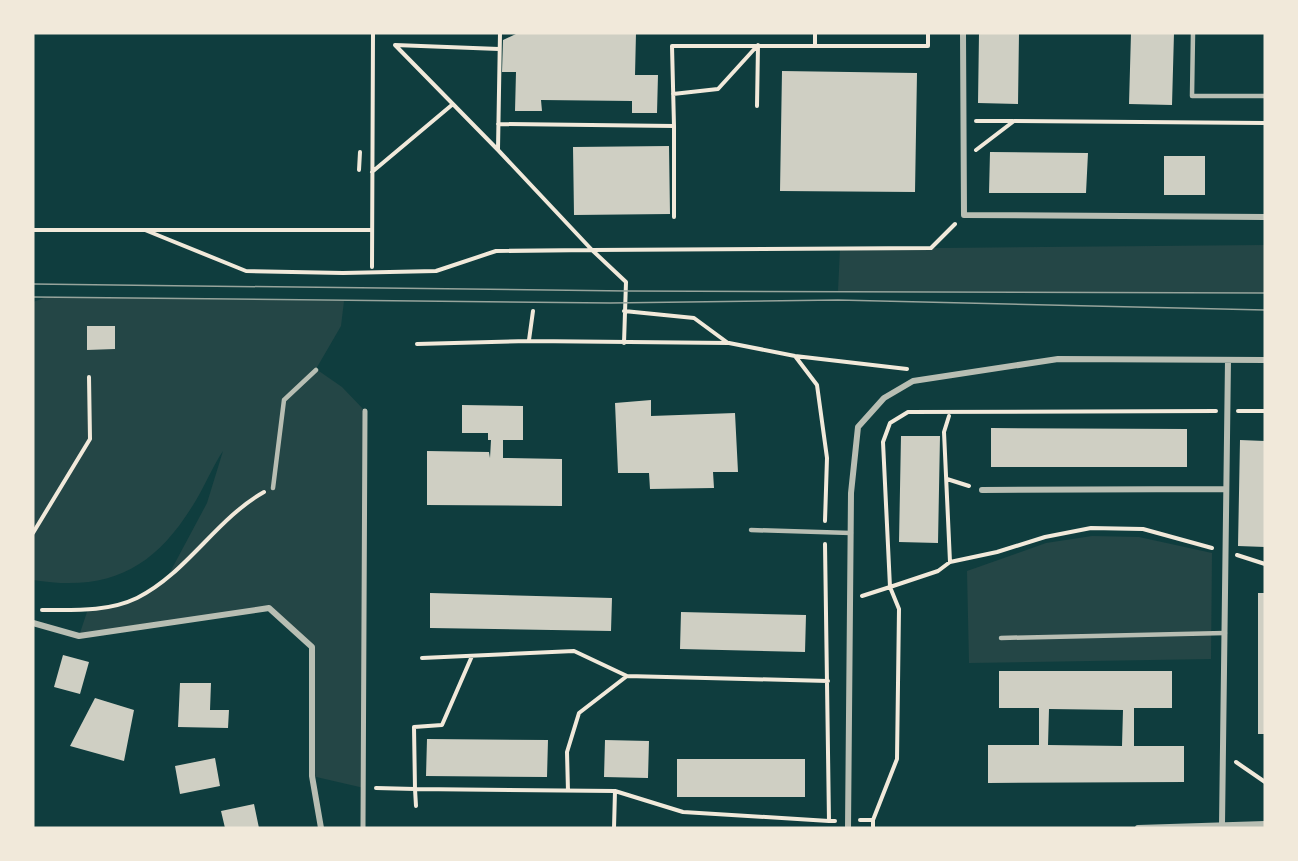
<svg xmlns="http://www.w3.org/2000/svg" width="1298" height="861" viewBox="0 0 1298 861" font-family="'Space Grotesk',sans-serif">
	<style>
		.green { fill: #244646 }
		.building { fill: #cfcfc3; fill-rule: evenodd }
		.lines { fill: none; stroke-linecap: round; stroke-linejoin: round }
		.path { stroke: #f1e9da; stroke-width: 4 }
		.service { stroke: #b8beb3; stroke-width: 4.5 }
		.pedestrian { stroke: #b8beb3; stroke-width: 5 }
		.minor { stroke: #b8beb3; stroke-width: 6 }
		.tram { stroke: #97a49c; stroke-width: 1.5 }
	</style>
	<rect width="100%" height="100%" fill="#0f3d3e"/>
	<path class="green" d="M1265,245V293L838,291L840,249Z
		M47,297L344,301L341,326L316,369L342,387L365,411L364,788L312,776V648L269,608L79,636L88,609L113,606L138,598L168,576L207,503L223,451C214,464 207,481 199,495C159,565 114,593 33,580V302Z
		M1092,536L1139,537L1212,553L1211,659L969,663L967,571L1046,543Z"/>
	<path class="building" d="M518,33H636L635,75H658L657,113H632V101L541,100L542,111H515L516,72H502L503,40Z
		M979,33H1019L1018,104L978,103Z
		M1131,33H1174L1172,105L1129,104Z
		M782,71L917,73L915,192L780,191Z
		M669,146L670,214L574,215L573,147Z
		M990,152L1088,153L1086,193H989Z
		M1164,156H1205V195H1164Z
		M87,326H115V349L87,350Z
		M651,400V416L735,413L738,472H713L714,488L650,489L649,473H618L615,403Z
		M462,405L523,406V440H503V458L562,459V506L427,505V451L489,452L490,458L491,440H488V433H462Z
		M991,428L1187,429V467H991Z
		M901,436H940L938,543L899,542Z
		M1240,440L1265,441V547L1238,546Z
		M430,593L612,598L611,631L430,628Z
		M1258,593H1265V734H1258Z
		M681,612L806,615L805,652L680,649Z
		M63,655L89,662L80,694L54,687Z
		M999,671H1172V708H1134V746H1184V782L988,783V745H1039V708H999ZM1049,709L1123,710L1122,746L1048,745Z
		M180,683H211L210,710H229L228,728L178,727Z
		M95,698L134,710L124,761L70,746Z
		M427,739L548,740L547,777L426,776Z
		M605,740L649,741L648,778L604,777Z
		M215,758L220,786L180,794L175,766Z
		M677,759H805V797H677Z
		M254,804L259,828H225L221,811Z"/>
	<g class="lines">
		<path class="path" d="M815,33V45
			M499,49L395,45L498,150L592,250L931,248L955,224
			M673,94L718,89L758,45L757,106
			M976,121H1013
			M498,124L674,126L672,46H928V33
			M498,149L500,33
			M976,150L1014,121L1265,123
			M359,170L360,152
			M372,172L453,104
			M674,217V126
			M33,230H372
			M145,230L246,271L343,273L436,271L496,251L592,250L626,282L624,343
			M372,267L373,33
			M624,311L694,318L728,343
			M529,340L533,311
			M417,344L529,341L729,343L795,356L907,369
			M795,356L817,385L827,458L825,521
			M1238,411H1265
			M949,416L944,432L950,562
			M947,479L969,486
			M33,533L90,439L89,377
			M825,544L829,821H835
			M1237,555L1265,564
			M862,596L890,587L883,442L890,423L908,412L1216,411
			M42,610C74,610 108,612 137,598C187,573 216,519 264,492
			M472,656L442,725L414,727L415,789L615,791L683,812L829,821
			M422,658L574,651L627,676L828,681
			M1236,762L1265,782
			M376,788L415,789L416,806
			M568,791L567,752L579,713L627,676
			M860,820H873L897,759L899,609L890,587L938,571L950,562L997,552L1045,537L1091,528L1143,529L1212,548
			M873,820V828
			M614,828L615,791"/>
		<path class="service" d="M1193,33L1192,96H1265
			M273,488L284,400L316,370
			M751,530L851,533
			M1001,638L1225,633"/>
		<path class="pedestrian" d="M363,828L365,411"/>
		<path class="minor" d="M963,33L964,215L1265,217
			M982,490L1226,489
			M33,623L79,636L269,608L312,647V776L321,828
			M1222,825L1228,360
			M848,828L851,493L858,427L884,398L913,381L1058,359L1265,360
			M1138,828L1265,824"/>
		<path class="tram" d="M33,284L627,291L1265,293
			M33,297L610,303L838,300L1265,310"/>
	</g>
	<rect width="1298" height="861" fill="none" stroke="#f1e9da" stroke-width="69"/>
</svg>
